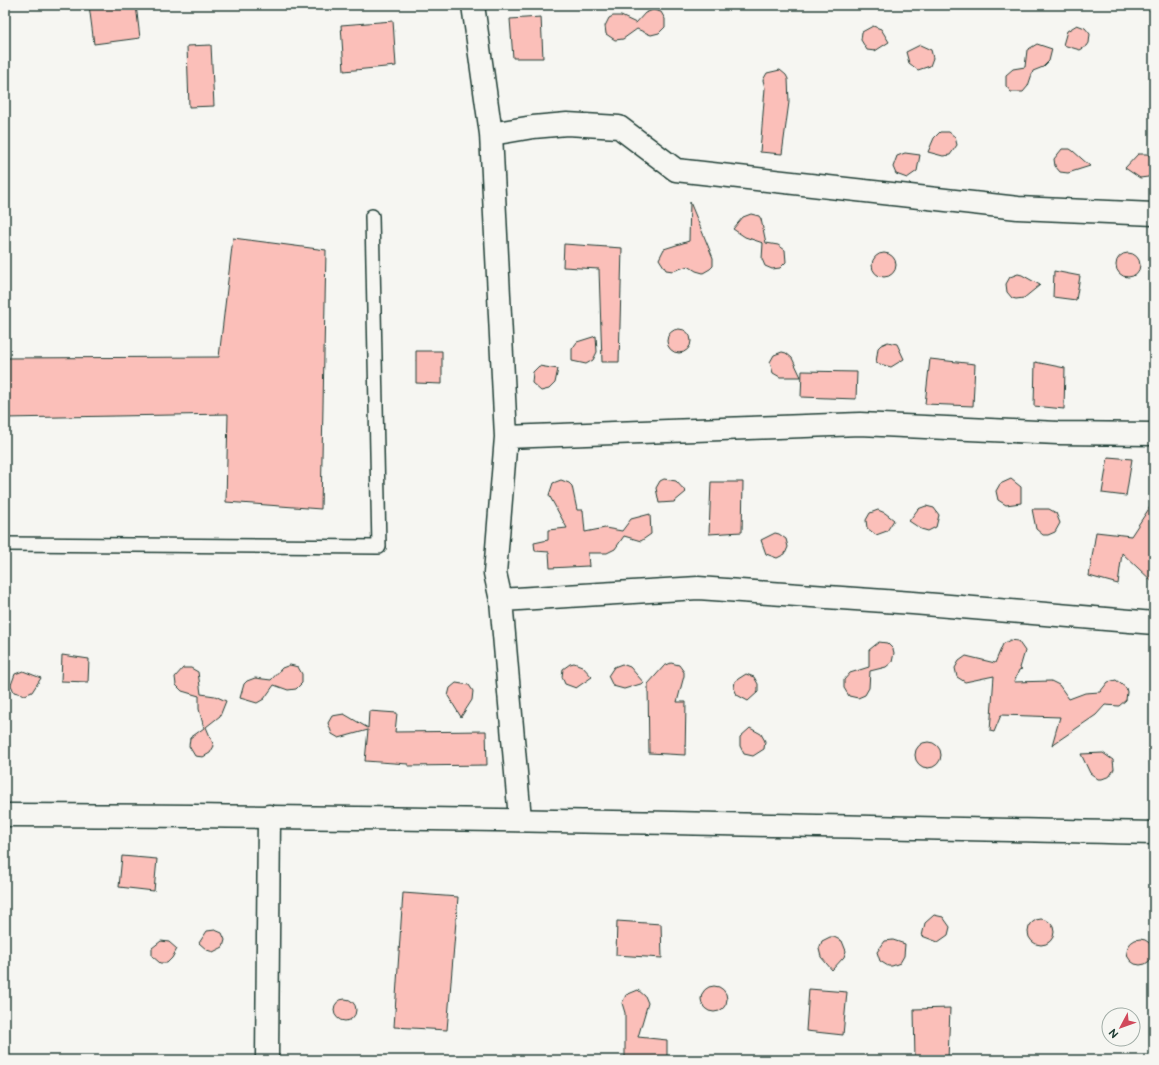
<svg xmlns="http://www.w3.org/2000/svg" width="1159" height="1065" viewBox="0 0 1159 1065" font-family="'Balsamiq Sans',sans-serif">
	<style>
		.building { fill: #fbbfb9; stroke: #1f3d34 }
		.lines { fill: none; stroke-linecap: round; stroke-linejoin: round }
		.lane-casing { stroke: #1f3d34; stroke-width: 16 }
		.street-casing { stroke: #1f3d34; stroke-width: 25 }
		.secondary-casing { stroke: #1f3d34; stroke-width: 25 }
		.lane { stroke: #f6f6f2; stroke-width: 13 }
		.street { stroke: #f6f6f2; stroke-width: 22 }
		.secondary { stroke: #f6f6f2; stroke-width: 22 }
	</style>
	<rect width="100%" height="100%" fill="#f6f6f2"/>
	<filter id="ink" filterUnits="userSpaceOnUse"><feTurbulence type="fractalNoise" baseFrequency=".025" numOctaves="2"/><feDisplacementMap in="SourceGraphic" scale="8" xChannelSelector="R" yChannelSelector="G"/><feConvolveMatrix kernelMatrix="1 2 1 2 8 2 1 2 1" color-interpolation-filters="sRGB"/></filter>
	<g filter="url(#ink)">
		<path class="building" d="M89,5H136L140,38L94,44Z
			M653,10L661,12L665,19V27L659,33L651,35L637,29L623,39L615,40L606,34L605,26L609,18L613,16H621L636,23L645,13Z
			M541,17L543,58H513L510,19Z
			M393,21L396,66L344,71L341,25Z
			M1077,25L1085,28L1090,34L1089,43L1087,46L1080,50L1063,45L1067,31Z
			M873,26L881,29L889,42L875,51L867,50L861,40L862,32Z
			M1037,44L1052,49L1049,61L1043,67L1033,71L1028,86L1023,92H1011L1006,86V75L1013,69L1025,67L1027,50Z
			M211,45L214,106L189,107L187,46Z
			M920,45L931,50L933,58L930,66L918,70L909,63L906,52Z
			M780,70L786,75L788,79L789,102L782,154L760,152L765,88L763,80L767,73Z
			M940,132H949L955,137L957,145L950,155L943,156L928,152L934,138Z
			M1062,149H1070L1073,151L1090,166L1068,173L1060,172L1055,166L1054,159Z
			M905,153L920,155L917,171L907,178L896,174L893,167L897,156Z
			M1138,154H1147L1154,159V173L1148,177L1140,178L1125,168Z
			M690,202L713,258V266L710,269L703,273L696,271L688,266L673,271L666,270L659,259L664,249L689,241Z
			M751,214L759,216L761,219L766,243L778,245L785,250L786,262L780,268L772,269L765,266L762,259L763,243L745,237L733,229L743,217Z
			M233,238L326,250L321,509L226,502L228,414L5,418V358L219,357Z
			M564,244L622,248L619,362H602L599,269L563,267Z
			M872 265a12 12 0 1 1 24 0a12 12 0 1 1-24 0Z
			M1116 265a12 12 0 1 1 24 0a12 12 0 1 1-24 0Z
			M1054,271L1080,276L1076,300L1053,297Z
			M1018,274L1022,275L1040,285L1024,298L1016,299L1012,298L1007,292L1006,284L1010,277Z
			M667 341a12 12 0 1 1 24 0a12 12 0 1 1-24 0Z
			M596,336L597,352L593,360L586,364L572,361V349L577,342Z
			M888,342L897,344L904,359L891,367L876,363L878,348L881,345Z
			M416,351H442V384L416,383Z
			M782,352L786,353L792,358L801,377H780L773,373L770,362L774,355Z
			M930,359L975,364L973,406L925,404Z
			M1035,362L1065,368L1064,409L1034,406Z
			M539,366L558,369L555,383L549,389L541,391L532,383L533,372Z
			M802,371L857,372L856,399L801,397Z
			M1108,457L1132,459L1126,496L1102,493Z
			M664,479L676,481L686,492L674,502L659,503L656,488L660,481Z
			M1011,479L1021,487V503L1006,505L998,500L996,491L1000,484Z
			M561,480L569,483L572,486L577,510H583L585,532L605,528L622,531L631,519L650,514L651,534L641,541L624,536L615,549L607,553H588L589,567L588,566L550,568L549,552L535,551L534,543L548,540V530L567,528L549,495L553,483Z
			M711,482H743L742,532L709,534Z
			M1154,501V583L1122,553L1118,584L1089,576L1096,532L1131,536Z
			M926,506L934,508L939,515L936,527L928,531L921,529L909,521L918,509Z
			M1032,509H1049L1056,513L1060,523L1055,532L1048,535H1043L1036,529Z
			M878,510L885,513L894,520L887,531L876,535L867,528L866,520L870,513Z
			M775,533L779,534L786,539L788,547L785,554L777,558L766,554L761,540Z
			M1010,640L1018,641L1025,651L1020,668L1022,669L1019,670L1014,682L1051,681L1059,685L1069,699L1085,693L1100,692L1108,682L1116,680L1126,688L1127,692L1126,700L1119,706L1105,705L1096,715L1052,745L1060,717L1001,715L994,732L990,731L994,676L965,682L957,677L955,668L959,661L966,656L995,663L1003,644Z
			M879,642L887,643L893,649L894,653L892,662L886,667L870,671L869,688L865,695L858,698L849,696L844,688V680L850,673L869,667V650Z
			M62,655L89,659L88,682L61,681Z
			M574,663L582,666L592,677L576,688L565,684L562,677L563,669L570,664Z
			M671,663L679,665L684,672V676L677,702H686L685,755L649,753L648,684L664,666Z
			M622,664L630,667L644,683L624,689L613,686L608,676L614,667Z
			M290,665L298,667L302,674V683L296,689L288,690L274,685L264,699L257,703L240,698L244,684L247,681L255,678L271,680L282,668Z
			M183,668H191L198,672L201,694L215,696L226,701L220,716L206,727L214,746L210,753L203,757L195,756L189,746L190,738L204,728L199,709V696L182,691L176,685L175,677Z
			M23,671L41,678L32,692L25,695L14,692L11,685L15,674Z
			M746,674L754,677L758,684V692L748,701L737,695L734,688L735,681Z
			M456,683L469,685L473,691L472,700L461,717L448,696L450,688Z
			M369,711L397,713L395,732L486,731L487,765L408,766V764L365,761L368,730L339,738L332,734L328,723L332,716L344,714L368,728Z
			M750,728L761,734L765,741L764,749L753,756L744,754L740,746V737Z
			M915 755a13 13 0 1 1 26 0a13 13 0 1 1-26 0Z
			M1103,753L1113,760L1114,769L1110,776L1102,779H1098L1090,773L1081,754Z
			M122,856L157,859L154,891L119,887Z
			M403,893L458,897L447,1030L394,1027Z
			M934,915L943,917L950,927L948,935L938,942L922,936L925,923Z
			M1028 932a13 13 0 1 1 26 0a13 13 0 1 1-26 0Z
			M617,921L661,924L662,958L616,955Z
			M215,930L222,933L225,940L223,947L213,952L207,950L199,943L207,931Z
			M830,937H834L842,941L846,951L844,957L832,970L821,957L819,949L822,941Z
			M1127 952a13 13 0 1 1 26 0a13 13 0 1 1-26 0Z
			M893,940L905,944L904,956L900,963L892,966H888L880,961L877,952L885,941Z
			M161,941L169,942L177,949L172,958L167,963H160L152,956V948Z
			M701 999a13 13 0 1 1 26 0a13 13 0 1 1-26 0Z
			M809,989L847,992L843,1035L806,1031Z
			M638,990L645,996L648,1003L638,1037L667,1040V1060H625V1013L622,1003L626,995Z
			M334 1010a11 11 0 1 1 22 0a11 11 0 1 1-22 0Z
			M950,1008L948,1060H915L914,1009Z"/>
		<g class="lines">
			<defs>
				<path id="lane" d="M5,544L379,547L372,216"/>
				<path id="street" d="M473,5L491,134L506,437L495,573L501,600L520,819
					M491,134L533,127L567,124L619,127L676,170L1018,208L1154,214
					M506,437L860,424L1058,433L1154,434
					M501,600L698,588L913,603L1154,623
					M267,1060L269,816"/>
				<path id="secondary" d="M5,815C388,816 771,825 1154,833"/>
			</defs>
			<use href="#lane" class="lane-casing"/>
			<use href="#street" class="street-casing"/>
			<use href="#secondary" class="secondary-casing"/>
			<use href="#lane" class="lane"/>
			<use href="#street" class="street"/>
			<use href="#secondary" class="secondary"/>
		</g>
	</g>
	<rect width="1159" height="1065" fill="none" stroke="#f6f6f2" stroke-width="20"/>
	<rect x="10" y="10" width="1139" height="1045" fill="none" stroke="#1f3d34" stroke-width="1.5" filter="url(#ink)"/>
	<g transform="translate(1121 1027) rotate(229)"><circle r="19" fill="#f6f6f2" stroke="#a0aca6"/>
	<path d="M0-3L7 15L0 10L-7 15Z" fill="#d1495b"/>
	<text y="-6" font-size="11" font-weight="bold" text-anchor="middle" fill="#1f3d34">N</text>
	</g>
</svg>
